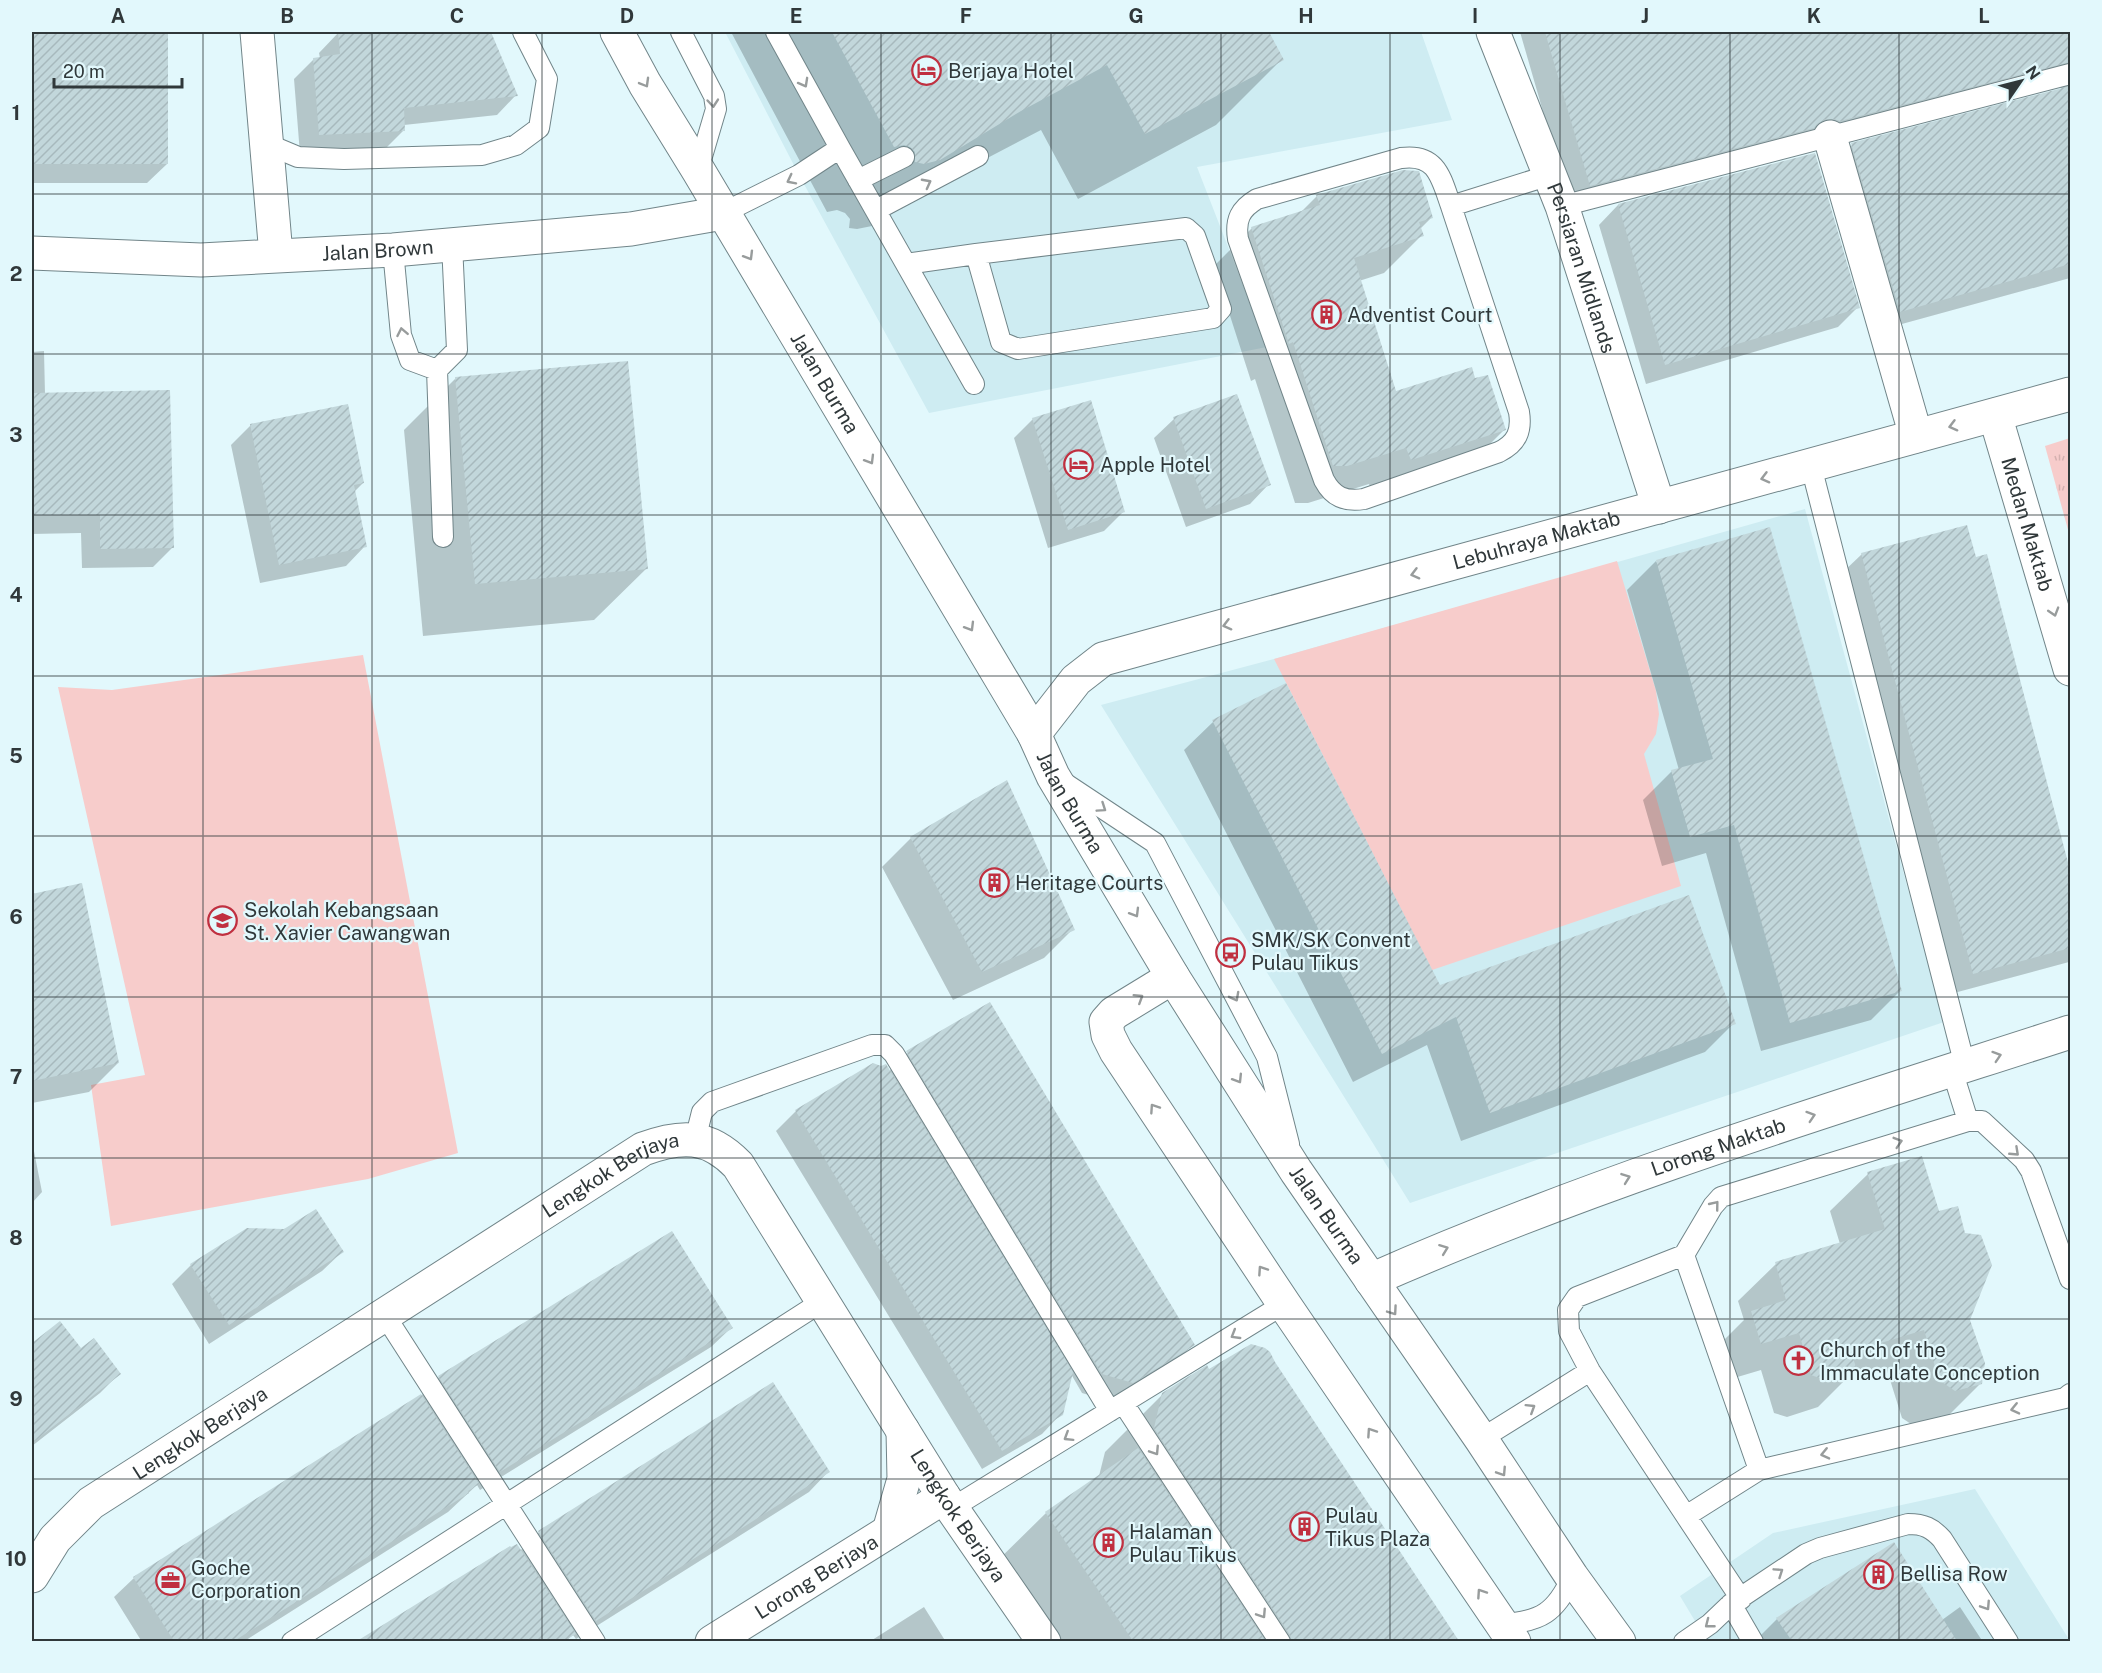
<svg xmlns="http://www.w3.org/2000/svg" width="2102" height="1673" viewBox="0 0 2102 1673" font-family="'Public Sans',sans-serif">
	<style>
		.built { fill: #ceecf2 }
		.green { fill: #f7cccb }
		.park { fill: url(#park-tufts) }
		.shadow { fill: #0003 }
		.building { fill: url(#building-hatch) }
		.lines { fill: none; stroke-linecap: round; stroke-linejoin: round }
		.lane-casing { stroke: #718589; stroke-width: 22 }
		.street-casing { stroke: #718589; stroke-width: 35 }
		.secondary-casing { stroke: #718589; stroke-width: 35 }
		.lane { stroke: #fff; stroke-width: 20 }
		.street { stroke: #fff; stroke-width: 33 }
		.secondary { stroke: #fff; stroke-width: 33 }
		.oneway { stroke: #989c9c }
		.grid { fill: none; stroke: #30383a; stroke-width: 1.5; stroke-opacity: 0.55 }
		.labels { text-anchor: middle; stroke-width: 4.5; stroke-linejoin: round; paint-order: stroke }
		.poi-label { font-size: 20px; fill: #30383a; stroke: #e2f8fc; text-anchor: start }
		.street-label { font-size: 20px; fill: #30383a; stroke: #e2f8fc }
		.neatline { fill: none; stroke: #30383a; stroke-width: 2 }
		.grid-label { font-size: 20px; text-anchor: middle; font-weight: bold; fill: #30383a }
	</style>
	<defs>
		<pattern id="park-tufts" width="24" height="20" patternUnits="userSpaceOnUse" patternTransform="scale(1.5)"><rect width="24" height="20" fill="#f7cccb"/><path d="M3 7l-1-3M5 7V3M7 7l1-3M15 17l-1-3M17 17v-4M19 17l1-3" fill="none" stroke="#d4b0af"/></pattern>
		<pattern id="building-hatch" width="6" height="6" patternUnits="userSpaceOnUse" patternTransform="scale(1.5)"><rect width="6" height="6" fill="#c2d7db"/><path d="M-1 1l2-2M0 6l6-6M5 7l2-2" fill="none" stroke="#a7b9bd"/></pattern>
	</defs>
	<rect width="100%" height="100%" fill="#e2f8fc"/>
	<path class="built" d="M725,32H1421L1452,120L1197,167L1267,347L929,413L799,175Z
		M1805,509L1944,1022L1410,1203L1101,705L1274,659Z
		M1975,1489L2070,1641H1707L1680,1596L1773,1533Z"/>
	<path class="green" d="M1617,561L1656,691L1659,714L1656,734L1644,754L1681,886L1432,970L1274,659Z
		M363,655L458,1153L368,1179L111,1226L91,1085L145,1075L58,687L112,690Z"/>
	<path class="park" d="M2070,438V537L2045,446Z"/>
	<path class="shadow" d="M32,32H166L167,164L147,183H32Z
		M353,32H489L516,95L497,115L404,125V130L384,150L300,154L294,79L314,59L320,58L319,53L338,33Z
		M731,32H1268L1282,59L1216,125L1078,199L1041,130L953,176L872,226L857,229L849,228L850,219L845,213L837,210L827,212Z
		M1520,32H2070V278L1880,330L1833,164L1852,145L2062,90L2059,84L1570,205Z
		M1814,154L1858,307L1838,327L1646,384L1599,225L1618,205Z
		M1317,196L1432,217L1420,229L1422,235L1384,273L1359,281L1395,392L1474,380L1504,430L1466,468L1373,497L1369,484L1308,503H1295L1255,379L1251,381L1214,266L1252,228L1300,213Z
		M44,351L45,394L173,547L153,567L82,568L81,533L32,534V352Z
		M456,378L647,568L594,620L423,636L404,430Z
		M1033,419L1124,511L1104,531L1048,548L1014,438Z
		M1174,419L1269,484L1250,504L1186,527L1154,438Z
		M251,425L363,483L354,492L365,546L346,566L260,583L231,445Z
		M1862,554L1975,559L1986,556L2070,876V961L2069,962L1954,993L1842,573Z
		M1656,561L1900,991L1871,1020L1761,1051L1706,853L1662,866L1643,800L1672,771L1679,770L1627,590Z
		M1213,722L1439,987L1734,1023L1705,1052L1461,1141L1427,1045L1353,1082L1184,750Z
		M911,838L1073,929L1044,958L953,1000L882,867Z
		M81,885L118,1063L89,1092L32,1103V895Z
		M907,1053L1193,1345L1173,1364L1112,1402L1082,1393L1071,1374L1061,1414L1042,1434L982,1469L776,1131L796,1111L873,1065L889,1071Z
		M32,1141L42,1192L32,1203Z
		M1868,1174L1968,1320L1981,1383L1943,1421L1917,1428L1902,1418L1886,1367L1846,1379L1818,1407L1787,1417L1774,1413L1761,1370L1724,1381L1714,1350L1744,1320L1738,1301L1776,1264L1840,1244L1830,1211Z
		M342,1252L322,1271L209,1344L172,1284L191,1265Z
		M60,1323L81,1350L119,1374L100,1393L32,1446V1345Z
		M731,1328L711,1347L480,1490L477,1485L448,1512L243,1642H142L114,1597L134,1578L420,1397L439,1377Z
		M1163,1394L1450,1630L1453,1642H1037L988,1570L1046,1513L1099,1476L1105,1452Z
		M828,1472L809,1492L576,1639L573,1635L567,1640L568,1642H359L510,1548L520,1551L539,1532Z
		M924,1607L946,1642H869Z
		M1960,1607L1983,1642H1754L1777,1619L1942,1620Z"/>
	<path class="building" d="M33,32H168V164H34Z
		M338,32H491L518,96L404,108L405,131L319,135L313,58L340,54Z
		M832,32H1269L1284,60L1145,134L1107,65L1021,111L940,160L924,164L915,162V152L910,147L904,145L894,147Z
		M1545,32H2070V62L1840,121L1834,119H1825L1817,124L1814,128L1590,186Z
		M2070,86V264L1900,312L1851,143Z
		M1815,153L1860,308L1665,365L1618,204Z
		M1403,170L1419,171L1433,218L1419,222L1424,236L1354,258L1396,391L1472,367L1475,378L1488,375L1506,430L1411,460L1406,448L1347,466H1333L1293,342L1289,344L1251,227L1320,205L1316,195Z
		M628,361L648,569L475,584L455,377Z
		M170,390L174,548L100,549V515H32V393Z
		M1237,394L1271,485L1206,509L1173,417Z
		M1091,400L1125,512L1068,530L1032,418Z
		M348,404L364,483L354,485L367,547L279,565L250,424Z
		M1967,525L1976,557L1987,554L2070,870V948L1973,974L1861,553Z
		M1770,527L1902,991L1790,1023L1734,825L1690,837L1671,770L1713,759L1656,560Z
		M1286,683L1440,985L1689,895L1736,1024L1490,1113L1456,1017L1382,1054L1212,720Z
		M1007,780L1075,930L982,972L910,837Z
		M82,883L119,1063L32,1081V894Z
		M990,1002L1195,1345L1133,1383L1102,1374L906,1051Z
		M873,1063L881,1066L886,1064L1073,1372L1063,1415L1002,1451L795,1110Z
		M1922,1156L1939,1211L1958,1206L1965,1233L1981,1235L1992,1265L1970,1320L1985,1363L1982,1384L1955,1391L1939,1380L1924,1330L1851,1352L1857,1370L1825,1380L1811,1375L1799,1333L1761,1344L1751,1311L1786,1300L1775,1262L1885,1229L1867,1172Z
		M316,1209L344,1252L229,1325L190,1264L247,1228L284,1229Z
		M672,1231L733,1328L500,1472L438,1376Z
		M60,1321L81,1348L94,1338L121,1374L32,1443V1343Z
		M1251,1344L1265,1348L1270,1352L1275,1362L1459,1641H1292L1290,1635L1154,1428L1162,1393L1207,1365L1209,1369Z
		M773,1382L830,1472L596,1621L538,1531Z
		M421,1394L479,1484L468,1491L469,1493L234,1641H174L133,1577Z
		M1138,1448L1265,1641H1133L1045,1512Z
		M1894,1542L1957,1641H1792L1776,1618Z
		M517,1544L576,1634L563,1641H357L510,1546L511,1547Z"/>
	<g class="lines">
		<defs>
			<path id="lane" d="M681,32L714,96L716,109L698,170
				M776,32L840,148L974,384
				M267,144L298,157L344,159L482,155L516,145L539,128L547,79L523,32
				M858,180L904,157
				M1451,206C1441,178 1437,153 1401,158L1257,199C1240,209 1235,220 1238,239L1324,480C1333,497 1345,502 1364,499L1499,452C1517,443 1522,431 1519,412L1451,206L1550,175
				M1562,206L2070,74
				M876,210L978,156
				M723,213L799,175L840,148
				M1186,228L1195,236L1221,309L1213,318L1018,349L1001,342L976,254Z
				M393,250L401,335L410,360L437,370
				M906,264L976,254
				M1811,466L1965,1066
				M443,537L437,370L457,350L452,244
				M1063,782L1155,843L1267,1057L1289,1144
				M1952,1070L1968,1121
				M695,1140L702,1112L712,1102L872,1045H885L894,1054L1110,1411
				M1684,1255L1759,1470L1686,1516L1590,1371L1569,1331L1568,1310L1577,1297Z
				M1684,1255L1713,1206L1721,1197L1968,1121H1982L2024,1160L2031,1171L2070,1279
				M384,1314L595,1642
				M1123,1403L1280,1642
				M1481,1439L1590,1371
				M1759,1470L2065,1398L2070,1394
				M952,1508L1284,1304
				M1686,1516L1741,1599
				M1731,1604L1753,1642
				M1502,1624C1541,1622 1556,1612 1572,1577
				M292,1642L823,1301
				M1684,1642L1710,1624L1731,1604L1806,1554L1820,1548L1908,1524C1924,1524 1932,1528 1942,1539L2008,1642"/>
			<g id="street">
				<path d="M257,32L276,255"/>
				<path id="s1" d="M1493,32L1562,206L1659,507"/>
				<path d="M1830,137L1916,436"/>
				<path id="s2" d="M32,253L201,260L393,250L631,229L723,213"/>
				<path id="s3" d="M1995,415L2070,669"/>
				<path id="s4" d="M1034,734L1076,680L1103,659L2070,394"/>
				<path d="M1173,977L1114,1013L1106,1022L1108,1035L1116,1051L1284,1304L1514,1642"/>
				<path id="s5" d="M1371,1280C1598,1180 1835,1108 2070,1032"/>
				<path d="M889,1531L904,1479L903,1431"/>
				<path id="s6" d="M32,1576L55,1539L91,1503L643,1149C681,1135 708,1134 738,1165L944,1497L1044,1642"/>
				<path id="s7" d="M712,1642L944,1497"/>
			</g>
			<g id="secondary">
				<path id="s8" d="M617,32L645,84L698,170L1034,734L1053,776L1173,977L1296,1171L1481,1439L1572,1577L1619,1642"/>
			</g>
		</defs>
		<use href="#lane" class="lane-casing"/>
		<use href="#street" class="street-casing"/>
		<use href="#secondary" class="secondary-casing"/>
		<use href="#lane" class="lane"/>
		<use href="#street" class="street"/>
		<use href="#secondary" class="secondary"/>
	</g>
	<defs><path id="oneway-chevron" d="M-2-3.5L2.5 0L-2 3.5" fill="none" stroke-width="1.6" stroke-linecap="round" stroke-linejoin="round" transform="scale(1.5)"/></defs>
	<g class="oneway">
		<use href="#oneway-chevron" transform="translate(645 83) rotate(60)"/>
		<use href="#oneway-chevron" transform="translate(804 83) rotate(61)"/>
		<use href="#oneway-chevron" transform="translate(713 103) rotate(85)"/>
		<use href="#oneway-chevron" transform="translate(791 180) rotate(153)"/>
		<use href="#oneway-chevron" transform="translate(927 183) rotate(-28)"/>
		<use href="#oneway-chevron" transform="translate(749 256) rotate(59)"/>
		<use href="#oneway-chevron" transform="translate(402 332) rotate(-101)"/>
		<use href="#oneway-chevron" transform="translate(1953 426) rotate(165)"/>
		<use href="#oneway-chevron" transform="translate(870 460) rotate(59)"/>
		<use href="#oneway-chevron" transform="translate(1765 478) rotate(165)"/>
		<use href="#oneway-chevron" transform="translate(1415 574) rotate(165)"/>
		<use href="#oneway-chevron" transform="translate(2054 612) rotate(73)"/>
		<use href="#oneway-chevron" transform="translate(1227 625) rotate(165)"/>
		<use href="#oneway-chevron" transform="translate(970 627) rotate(59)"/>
		<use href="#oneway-chevron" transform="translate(1102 808) rotate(34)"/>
		<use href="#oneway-chevron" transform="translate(1135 913) rotate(59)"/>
		<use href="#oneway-chevron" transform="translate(1235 997) rotate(62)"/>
		<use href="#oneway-chevron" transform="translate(1139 998) rotate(-32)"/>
		<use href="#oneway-chevron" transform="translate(1997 1056) rotate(-18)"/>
		<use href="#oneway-chevron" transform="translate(1238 1079) rotate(58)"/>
		<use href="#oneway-chevron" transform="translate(1154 1108) rotate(-124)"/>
		<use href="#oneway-chevron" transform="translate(1811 1116) rotate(-18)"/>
		<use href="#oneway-chevron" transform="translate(1898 1142) rotate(-17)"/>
		<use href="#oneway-chevron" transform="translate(2015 1152) rotate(43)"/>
		<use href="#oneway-chevron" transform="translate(1626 1178) rotate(-20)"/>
		<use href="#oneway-chevron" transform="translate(1715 1205) rotate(-51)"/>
		<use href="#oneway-chevron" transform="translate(1444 1249) rotate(-21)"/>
		<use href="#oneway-chevron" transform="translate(1262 1270) rotate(-124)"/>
		<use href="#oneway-chevron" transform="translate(1393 1311) rotate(55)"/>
		<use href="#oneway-chevron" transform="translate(1235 1335) rotate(149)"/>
		<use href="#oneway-chevron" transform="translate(1531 1408) rotate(-32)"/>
		<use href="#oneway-chevron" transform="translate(2015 1409) rotate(167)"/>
		<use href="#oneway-chevron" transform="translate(1371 1432) rotate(-124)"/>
		<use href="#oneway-chevron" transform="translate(1068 1437) rotate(148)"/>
		<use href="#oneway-chevron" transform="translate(1155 1451) rotate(57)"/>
		<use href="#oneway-chevron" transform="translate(1825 1454) rotate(167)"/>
		<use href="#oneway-chevron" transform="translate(1502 1472) rotate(57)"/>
		<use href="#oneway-chevron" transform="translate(1779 1572) rotate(-34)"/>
		<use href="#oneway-chevron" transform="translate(1481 1593) rotate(-124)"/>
		<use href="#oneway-chevron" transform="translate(1986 1606) rotate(57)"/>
		<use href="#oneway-chevron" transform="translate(1262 1614) rotate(57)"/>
		<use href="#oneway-chevron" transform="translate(1709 1624) rotate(142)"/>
	</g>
	<path class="grid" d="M203,32V1642M372,32V1642M542,32V1642M712,32V1642M881,32V1642M1051,32V1642M1221,32V1642M1390,32V1642M1560,32V1642M1730,32V1642M1899,32V1642M32,194H2070M32,354H2070M32,515H2070M32,676H2070M32,836H2070M32,997H2070M32,1158H2070M32,1319H2070M32,1479H2070"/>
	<defs>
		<symbol id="hotel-ring" viewBox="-11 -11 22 22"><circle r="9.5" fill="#e2f8fc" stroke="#c03040" stroke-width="1.5"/><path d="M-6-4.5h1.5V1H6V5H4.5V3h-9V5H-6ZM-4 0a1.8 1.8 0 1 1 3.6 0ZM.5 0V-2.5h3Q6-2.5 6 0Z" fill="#c03040"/></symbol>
		<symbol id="building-ring" viewBox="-11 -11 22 22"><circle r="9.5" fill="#e2f8fc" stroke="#c03040" stroke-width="1.5"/><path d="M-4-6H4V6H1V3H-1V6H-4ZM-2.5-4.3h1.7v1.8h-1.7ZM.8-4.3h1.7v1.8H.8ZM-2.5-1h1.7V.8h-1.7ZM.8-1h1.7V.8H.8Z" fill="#c03040"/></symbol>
		<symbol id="school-ring" viewBox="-11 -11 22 22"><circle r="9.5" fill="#e2f8fc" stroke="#c03040" stroke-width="1.5"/><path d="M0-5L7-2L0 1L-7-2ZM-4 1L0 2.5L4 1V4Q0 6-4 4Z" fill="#c03040"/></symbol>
		<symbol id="bus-ring" viewBox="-11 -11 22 22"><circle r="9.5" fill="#e2f8fc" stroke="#c03040" stroke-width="1.5"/><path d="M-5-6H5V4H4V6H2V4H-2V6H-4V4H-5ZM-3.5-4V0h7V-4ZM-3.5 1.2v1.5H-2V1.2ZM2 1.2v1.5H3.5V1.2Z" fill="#c03040"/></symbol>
		<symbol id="church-ring" viewBox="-11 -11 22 22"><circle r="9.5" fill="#e2f8fc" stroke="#c03040" stroke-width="1.5"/><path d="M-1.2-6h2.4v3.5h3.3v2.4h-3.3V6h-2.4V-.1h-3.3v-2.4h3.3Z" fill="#c03040"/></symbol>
		<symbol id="office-ring" viewBox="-11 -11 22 22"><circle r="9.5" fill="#e2f8fc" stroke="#c03040" stroke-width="1.5"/><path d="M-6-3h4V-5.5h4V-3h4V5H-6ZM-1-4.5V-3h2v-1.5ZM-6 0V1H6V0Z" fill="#c03040"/></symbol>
	</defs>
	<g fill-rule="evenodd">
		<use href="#hotel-ring" x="910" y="54" width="33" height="33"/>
		<use href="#building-ring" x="1310" y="298" width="33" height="33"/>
		<use href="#hotel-ring" x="1062" y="448" width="33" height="33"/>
		<use href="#building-ring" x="978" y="866" width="33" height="33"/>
		<use href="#school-ring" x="206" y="904" width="33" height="33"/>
		<use href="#bus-ring" x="1214" y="936" width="33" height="33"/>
		<use href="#church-ring" x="1782" y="1344" width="33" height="33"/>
		<use href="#building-ring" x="1288" y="1510" width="33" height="33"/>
		<use href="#building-ring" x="1092" y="1526" width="33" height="33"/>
		<use href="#building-ring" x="1862" y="1558" width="33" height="33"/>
		<use href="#office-ring" x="154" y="1564" width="33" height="33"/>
	</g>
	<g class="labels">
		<g class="poi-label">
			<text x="948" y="78">Berjaya Hotel</text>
			<text x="1347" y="322">Adventist Court</text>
			<text x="1100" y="472">Apple Hotel</text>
			<text x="1015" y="890">Heritage Courts</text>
			<text x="244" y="917">Sekolah Kebangsaan<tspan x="244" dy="23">St. Xavier Cawangwan</tspan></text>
			<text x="1251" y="947">SMK/SK Convent<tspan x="1251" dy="23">Pulau Tikus</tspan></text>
			<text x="1820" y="1357">Church of the<tspan x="1820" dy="23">Immaculate Conception</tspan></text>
			<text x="1325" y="1523">Pulau<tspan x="1325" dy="23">Tikus Plaza</tspan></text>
			<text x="1129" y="1539">Halaman<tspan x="1129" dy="23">Pulau Tikus</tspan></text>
			<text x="191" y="1575">Goche<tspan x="191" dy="23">Corporation</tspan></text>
			<text x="1900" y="1581">Bellisa Row</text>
		</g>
		<g class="street-label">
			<text dy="7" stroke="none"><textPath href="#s2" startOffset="346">Jalan Brown</textPath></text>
			<text dy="7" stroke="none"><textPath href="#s1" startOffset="252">Persiaran Midlands</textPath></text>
			<text dy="7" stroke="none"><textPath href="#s8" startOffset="408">Jalan Burma</textPath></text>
			<text dy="7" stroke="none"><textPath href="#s3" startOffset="114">Medan Maktab</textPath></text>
			<text dy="7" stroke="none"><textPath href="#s4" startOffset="552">Lebuhraya Maktab</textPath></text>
			<text dy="7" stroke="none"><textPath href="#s8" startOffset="894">Jalan Burma</textPath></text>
			<text dy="7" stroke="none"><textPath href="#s5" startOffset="372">Lorong Maktab</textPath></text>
			<text dy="7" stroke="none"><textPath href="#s6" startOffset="710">Lengkok Berjaya</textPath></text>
			<text dy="7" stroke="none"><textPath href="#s8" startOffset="1380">Jalan Burma</textPath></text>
			<text dy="7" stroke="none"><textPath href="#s6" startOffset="224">Lengkok Berjaya</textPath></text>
			<text dy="7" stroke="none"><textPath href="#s6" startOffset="1268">Lengkok Berjaya</textPath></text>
			<text dy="7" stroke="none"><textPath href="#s7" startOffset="123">Lorong Berjaya</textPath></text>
		</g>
	</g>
	<rect width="2102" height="1673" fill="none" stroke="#e2f8fc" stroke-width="66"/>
	<g transform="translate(2021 81) rotate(55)" stroke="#e2f8fc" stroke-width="4.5" paint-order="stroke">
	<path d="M0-4.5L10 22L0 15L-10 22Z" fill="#30383a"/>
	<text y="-9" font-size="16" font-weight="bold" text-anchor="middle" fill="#30383a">N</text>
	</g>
	<path d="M54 78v9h128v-9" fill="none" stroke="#30383a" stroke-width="3"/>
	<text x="63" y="78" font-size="18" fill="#30383a" stroke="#e2f8fc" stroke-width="4.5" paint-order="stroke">20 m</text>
	<rect x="33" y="33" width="2036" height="1607" class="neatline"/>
	<g class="grid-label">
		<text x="118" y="23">A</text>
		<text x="287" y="23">B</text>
		<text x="457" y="23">C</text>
		<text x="627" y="23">D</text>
		<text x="796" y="23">E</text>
		<text x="966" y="23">F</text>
		<text x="1136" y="23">G</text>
		<text x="1306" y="23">H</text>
		<text x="1475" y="23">I</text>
		<text x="1645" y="23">J</text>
		<text x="1814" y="23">K</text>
		<text x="1984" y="23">L</text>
		<text x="16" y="120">1</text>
		<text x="16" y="281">2</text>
		<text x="16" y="442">3</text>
		<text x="16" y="602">4</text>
		<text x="16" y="763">5</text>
		<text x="16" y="924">6</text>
		<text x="16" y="1084">7</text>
		<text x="16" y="1245">8</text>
		<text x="16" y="1406">9</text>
		<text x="16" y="1566">10</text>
	</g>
</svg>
